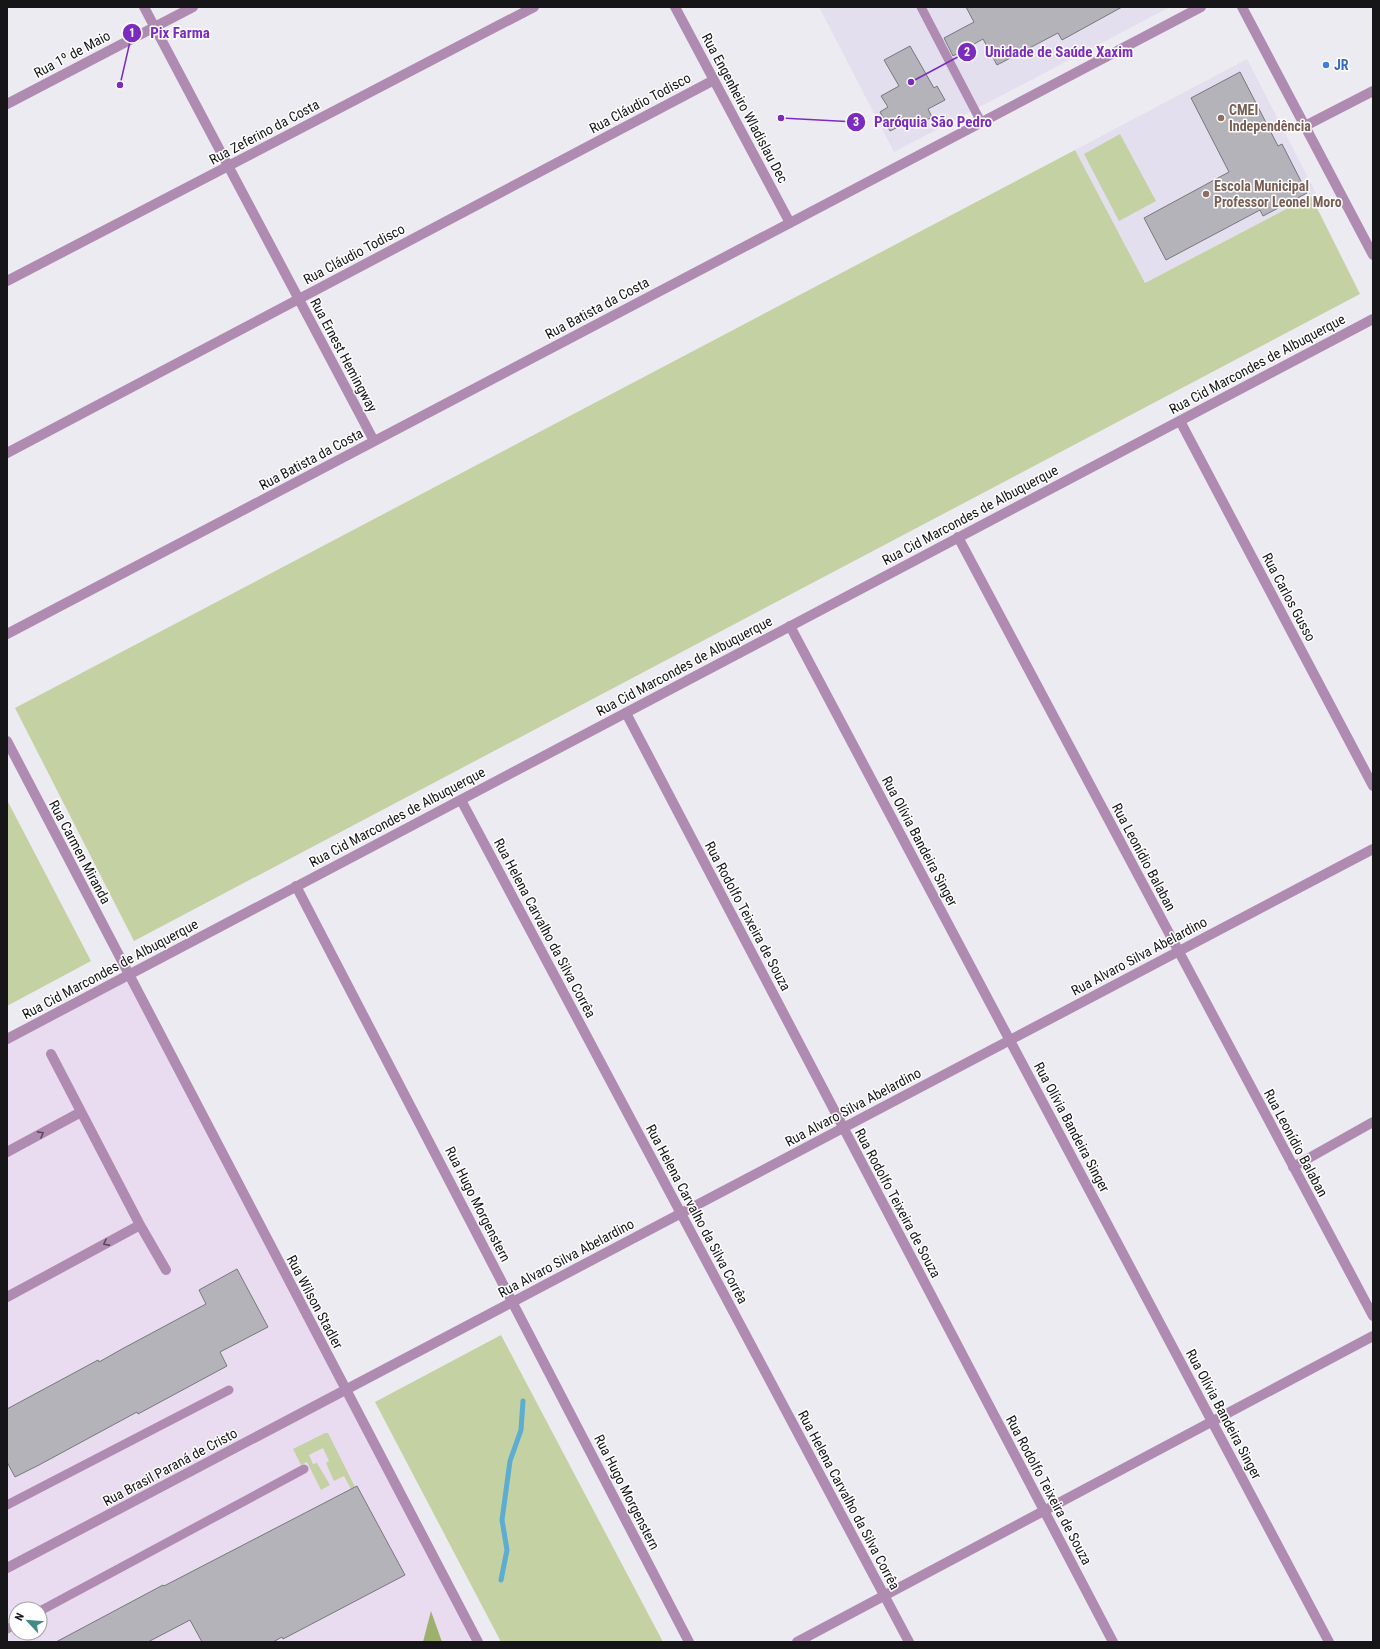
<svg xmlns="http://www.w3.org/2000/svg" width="1380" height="1649" viewBox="0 0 1380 1649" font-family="'Roboto Condensed',sans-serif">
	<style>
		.industrial { fill: #eadcf0; fill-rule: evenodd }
		.built { fill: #e3dfee }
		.green { fill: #c3d1a3 }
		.forest { fill: #9db16d }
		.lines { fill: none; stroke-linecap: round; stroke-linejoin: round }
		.stream { stroke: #5dacd1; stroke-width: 5 }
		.building { fill: #b5b3ba; stroke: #78777d }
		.service { stroke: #b08bb1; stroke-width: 9 }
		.minor { stroke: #b08bb1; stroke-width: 10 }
		.tertiary { stroke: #b08bb1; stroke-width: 10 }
		.oneway { stroke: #5b4a5d }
		.shop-dot { fill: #3f7fe0; stroke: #fff; stroke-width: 1.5 }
		.education-dot { fill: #8d6e63; stroke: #fff; stroke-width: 1.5 }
		.labels { text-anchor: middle; stroke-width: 3; stroke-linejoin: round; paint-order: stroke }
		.street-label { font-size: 14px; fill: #161518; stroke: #fff }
		.shop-label { font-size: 14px; font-weight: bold; fill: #366cbe; stroke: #fff; text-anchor: start }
		.education-label { font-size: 14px; font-weight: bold; fill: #785e54; stroke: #fff; text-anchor: start }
		.leader { fill: none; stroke: #7b2cbf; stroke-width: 1.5 }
		.callout-dot { fill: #7b2cbf; stroke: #fff; stroke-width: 1.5 }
		.mark-label { font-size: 12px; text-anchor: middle; font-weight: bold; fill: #fff }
		.callout-label { font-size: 15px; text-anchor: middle; font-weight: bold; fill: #7b2cbf; stroke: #fff; stroke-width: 3; stroke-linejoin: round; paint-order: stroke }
	</style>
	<rect width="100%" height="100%" fill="#edebf2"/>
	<path class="industrial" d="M129,975L478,1642H7V1039ZM16,1609H40V1633H16Z"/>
	<path class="built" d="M819,7H1170L894,152Z
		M1247,59L1316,193L1145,283L1075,150Z"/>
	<path class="green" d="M1120,134L1156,201L1119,221L1084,154Z
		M1075,150L1145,283L1311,196L1360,294L134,941L15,708Z
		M7,800L91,961L7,1006Z
		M501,1335L663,1642H501L375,1402Z
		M325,1433H328L356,1489L352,1491L344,1476L334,1481L326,1463L329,1461L323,1448L309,1455L313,1464L317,1463L330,1485L321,1490L307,1462L301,1465L293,1449Z"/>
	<path class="forest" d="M431,1611L442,1642H423Z"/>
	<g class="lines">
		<path class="stream" d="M501,1580L507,1550L502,1520L510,1461L521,1430L523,1401"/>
	</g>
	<path class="building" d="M966,7H1122L1062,40L1058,33L997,65L983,39L953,56L944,38L974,22Z
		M910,46L934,88L937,86L945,100L928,109L932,117L912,128L909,123L903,127L902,125L890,131L880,112L888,107L881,96L899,86L884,60Z
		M1240,72L1278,146L1282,144L1307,193L1263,216L1260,210L1166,260L1144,218L1229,172L1191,98Z
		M237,1269L268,1327L220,1352L227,1366L138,1414L137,1412L39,1465L15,1477L7,1462V1409L98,1360L99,1362L122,1349L206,1304L199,1290Z
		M357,1486L405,1575L283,1639L282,1637L273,1642H202L190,1620L148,1642H56L163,1585L164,1586Z"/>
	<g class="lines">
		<path class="service" d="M921,7L981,122
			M7,1505L229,1390
			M40,1611L304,1469
			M7,1629L16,1624"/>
		<path class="minor" d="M144,7L374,441
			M675,7L790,223
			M1305,126L1373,91
			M7,281L534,7
			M1180,421L1373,786
			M7,453L714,80
			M958,537L1373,1316
			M790,626L1329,1642
			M7,634L1201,7
			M626,713L1113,1642
			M7,741L478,1642
			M461,800L909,1642
			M296,886L689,1642
			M51,1054L140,1225L166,1270
			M7,1152L81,1112
			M1293,1167L1373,1122
			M7,1297L140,1225
			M7,1568L1373,849
			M797,1642L1373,1336"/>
		<path class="tertiary" d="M1242,7L1373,255
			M7,104L193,7
			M7,1039L1373,319"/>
	</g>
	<defs><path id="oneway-chevron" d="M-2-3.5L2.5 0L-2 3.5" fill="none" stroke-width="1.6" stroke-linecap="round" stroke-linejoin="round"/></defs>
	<g class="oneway">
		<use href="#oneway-chevron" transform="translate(41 1134) rotate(-29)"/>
		<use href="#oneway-chevron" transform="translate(106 1243) rotate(152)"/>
	</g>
	<circle class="shop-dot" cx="1326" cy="65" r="4"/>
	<g class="education-dot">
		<circle cx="1221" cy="118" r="4"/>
		<circle cx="1206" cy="194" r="4"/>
	</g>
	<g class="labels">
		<g class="street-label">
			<text transform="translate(72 54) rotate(-28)" y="5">Rua 1º de Maio</text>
			<text transform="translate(640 103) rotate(-28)" y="5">Rua Cláudio Todisco</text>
			<text transform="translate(745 108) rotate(62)" y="5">Rua Engenheiro Wladislau Dec</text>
			<text transform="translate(264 132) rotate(-28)" y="5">Rua Zeferino da Costa</text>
			<text transform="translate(354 254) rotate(-28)" y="5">Rua Cláudio Todisco</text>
			<text transform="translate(597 308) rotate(-28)" y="5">Rua Batista da Costa</text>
			<text transform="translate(344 355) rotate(62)" y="5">Rua Ernest Hemingway</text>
			<text transform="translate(1257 364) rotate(-28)" y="5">Rua Cid Marcondes de Albuquerque</text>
			<text transform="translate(311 459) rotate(-28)" y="5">Rua Batista da Costa</text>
			<text transform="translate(970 515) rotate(-28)" y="5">Rua Cid Marcondes de Albuquerque</text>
			<text transform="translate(1289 597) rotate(62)" y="5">Rua Carlos Gusso</text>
			<text transform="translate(684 666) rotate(-28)" y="5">Rua Cid Marcondes de Albuquerque</text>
			<text transform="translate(397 817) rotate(-28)" y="5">Rua Cid Marcondes de Albuquerque</text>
			<text transform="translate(920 841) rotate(62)" y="5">Rua Olívia Bandeira Singer</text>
			<text transform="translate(80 852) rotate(62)" y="5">Rua Carmen Miranda</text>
			<text transform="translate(1144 857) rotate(62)" y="5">Rua Leonídio Balaban</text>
			<text transform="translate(748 916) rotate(62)" y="5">Rua Rodolfo Teixeira de Souza</text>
			<text transform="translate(545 928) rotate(62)" y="5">Rua Helena Carvalho da Silva Corrêa</text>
			<text transform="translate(1139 956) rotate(-28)" y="5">Rua Alvaro Silva Abelardino</text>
			<text transform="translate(110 969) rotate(-28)" y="5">Rua Cid Marcondes de Albuquerque</text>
			<text transform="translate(853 1107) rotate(-28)" y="5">Rua Alvaro Silva Abelardino</text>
			<text transform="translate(1072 1127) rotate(62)" y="5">Rua Olívia Bandeira Singer</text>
			<text transform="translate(1296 1143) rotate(62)" y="5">Rua Leonídio Balaban</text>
			<text transform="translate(898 1203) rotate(62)" y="5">Rua Rodolfo Teixeira de Souza</text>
			<text transform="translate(478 1204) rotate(63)" y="5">Rua Hugo Morgenstern</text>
			<text transform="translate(697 1214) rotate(62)" y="5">Rua Helena Carvalho da Silva Corrêa</text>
			<text transform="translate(566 1258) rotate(-28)" y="5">Rua Alvaro Silva Abelardino</text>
			<text transform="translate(315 1302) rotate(62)" y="5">Rua Wilson Stadler</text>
			<text transform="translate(1224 1414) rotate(62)" y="5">Rua Olívia Bandeira Singer</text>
			<text transform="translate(170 1467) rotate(-28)" y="5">Rua Brasil Paraná de Cristo</text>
			<text transform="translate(1049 1490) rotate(62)" y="5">Rua Rodolfo Teixeira de Souza</text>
			<text transform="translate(627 1492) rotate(63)" y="5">Rua Hugo Morgenstern</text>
			<text transform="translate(849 1500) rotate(62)" y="5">Rua Helena Carvalho da Silva Corrêa</text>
		</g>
		<g class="shop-label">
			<text x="1334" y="70">JR</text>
		</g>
		<g class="education-label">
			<text x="1229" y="115">CMEI<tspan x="1229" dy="16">Independência</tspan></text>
			<text x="1214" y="191">Escola Municipal<tspan x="1214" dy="16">Professor Leonel Moro</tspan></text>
		</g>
	</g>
	<path class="leader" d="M120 85L132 33M911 82L967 52M781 118L856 122"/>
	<g class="callout-dot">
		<circle cx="120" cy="85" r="4"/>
		<circle cx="911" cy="82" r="4"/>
		<circle cx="781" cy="118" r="4"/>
		<circle cx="132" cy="33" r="10"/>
		<circle cx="967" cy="52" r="10"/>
		<circle cx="856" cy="122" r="10"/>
	</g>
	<g class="mark-label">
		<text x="132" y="37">1</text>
		<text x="967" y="56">2</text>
		<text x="856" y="126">3</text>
	</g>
	<g class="callout-label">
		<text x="180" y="38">Pix Farma</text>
		<text x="1059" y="57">Unidade de Saúde Xaxim</text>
		<text x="933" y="127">Paróquia São Pedro</text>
	</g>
	<rect width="1380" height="1649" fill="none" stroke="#161518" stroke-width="16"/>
	<g transform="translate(28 1621) rotate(296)"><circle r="19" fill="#ffffff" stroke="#a2a1a3"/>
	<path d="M0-3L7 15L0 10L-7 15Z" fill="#438a84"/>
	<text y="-6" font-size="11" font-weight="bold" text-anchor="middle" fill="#161518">N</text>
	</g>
</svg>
